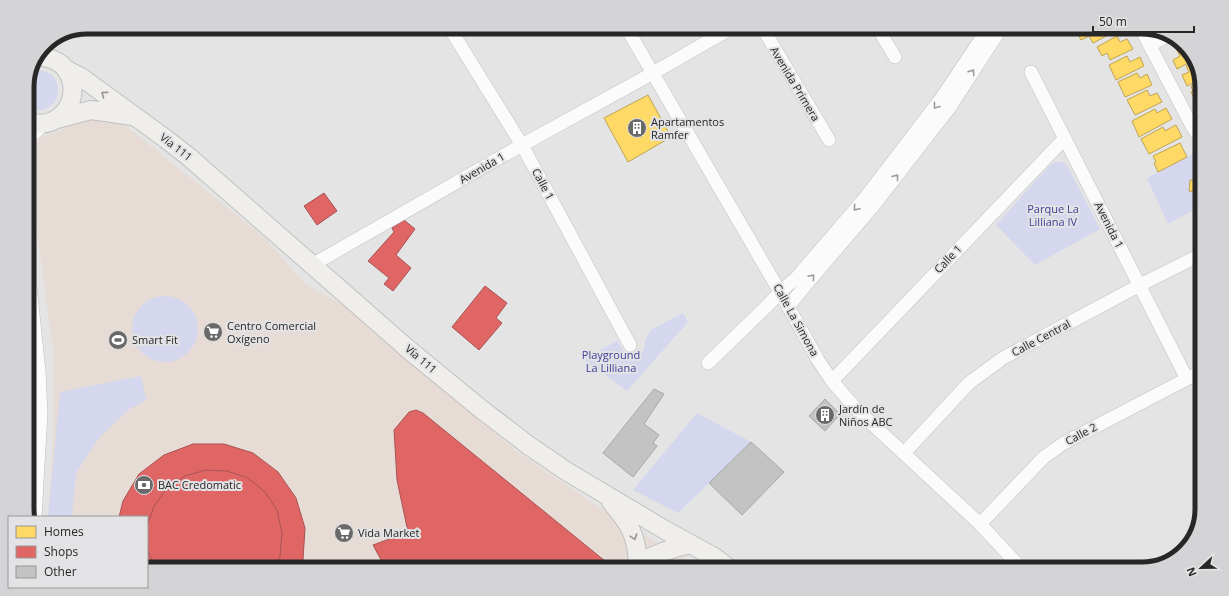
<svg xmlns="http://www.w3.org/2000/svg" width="1229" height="596" viewBox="0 0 1229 596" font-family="'Open Sans',sans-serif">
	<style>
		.commercial { fill: #e7dcd5 }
		.green { fill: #d4d7ee }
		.homes { fill: #ffd966; stroke: #bea453 }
		.shops { fill: #e06666; stroke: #a85353 }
		.building { fill: #c3c3c3; stroke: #a7a7a7 }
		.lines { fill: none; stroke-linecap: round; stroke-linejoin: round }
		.minor-casing { stroke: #c0c0c1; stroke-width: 14 }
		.secondary-casing { stroke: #c0c0c1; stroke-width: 20 }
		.minor { stroke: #fbfbfb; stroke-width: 13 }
		.secondary { stroke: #efeeeb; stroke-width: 18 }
		.oneway { stroke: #9c9c9c }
		.oneway2 { stroke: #959493 }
		.labels { text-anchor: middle; stroke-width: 4; stroke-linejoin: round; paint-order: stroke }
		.street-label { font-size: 11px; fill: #272728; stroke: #e3e3e5 }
		.poi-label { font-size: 11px; fill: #272728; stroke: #e3e3e5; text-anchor: start }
		.park-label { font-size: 11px; fill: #403f99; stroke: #e3e3e5 }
		.rim { fill: none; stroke: #272728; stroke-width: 5 }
	</style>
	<rect width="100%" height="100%" fill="#e4e4e4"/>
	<path class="commercial" d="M94,112L125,125L266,239L304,283L354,312L516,451L618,520L703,569H147V517H48L53,444V351L29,172V155L35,143L46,135L63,129L77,117Z"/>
	<path class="green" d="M33,70C72,67 62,123 27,107V83Z
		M1202,151V205L1168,224L1147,178L1196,152Z
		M1056,162H1063L1067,165L1100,229L1035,265L996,225L1051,164Z
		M132 329a33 33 0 1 1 66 0a33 33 0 1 1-66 0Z
		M683,313L688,322L627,391L583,359L617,341L628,359L644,350L645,340L651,330Z
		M141,376L146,400L128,410L99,438L76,473L72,517H48L60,392Z
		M697,413L751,442L678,513L633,490Z
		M684,559L703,569H654C661,561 674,560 684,559Z"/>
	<path class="homes" d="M1083,27H1123L1093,43L1089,36L1081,40L1076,31Z
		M1117,36L1120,42L1127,39L1133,49L1110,60L1107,53L1102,56L1097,47Z
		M1182,44L1192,53L1194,60L1177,69L1173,60L1180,56L1175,47Z
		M1127,56L1130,62L1140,57L1144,66L1116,80L1109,65Z
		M1195,62L1201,79L1187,86L1182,75L1189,72L1186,66Z
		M1137,73L1140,78L1147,74L1152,85L1125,97L1118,82Z
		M1201,81L1202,100L1196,103L1191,92L1193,91L1191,86Z
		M1147,90L1150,96L1157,93L1162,102L1135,115L1127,100Z
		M648,95L671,137L628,162L604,118Z
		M1166,108L1172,119L1139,137L1132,121L1155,109L1157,113Z
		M1176,125L1182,137L1149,154L1141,139L1163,127L1165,131Z
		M1180,143L1187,157L1158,172L1154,163L1156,162L1153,156Z
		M1190,180L1201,181L1200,192L1189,191Z"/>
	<path class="shops" d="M324,193L337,211L317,225L304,206Z
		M404,220L415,229L396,255L411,268L393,291L384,284L389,278L368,261L394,232L392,228Z
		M485,286L507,303L496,318L502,323L479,350L452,327Z
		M416,410L423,413L605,561L607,569H386L373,545L408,532L397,480L394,430L409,412Z
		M193,444H224L253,453L278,472L296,498L305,528L303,560L299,569H147V517H119L123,501L139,474L164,455Z
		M206,470L227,471L248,478L265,492L277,510L282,533L280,556L273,569H155L147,548V527L154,506L167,488L185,476Z"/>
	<path class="building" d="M654,389L664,394L644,424L659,435L653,443L657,446L633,477L603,453Z
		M825,399L840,414L825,431L809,416Z
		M751,442L784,472L742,515L709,483Z"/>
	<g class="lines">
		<defs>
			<path id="minor" d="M449,27L522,145L630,345
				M626,27L780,292L818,360L832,381L857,410L980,524L1022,569
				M762,27L829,140
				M877,27L895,57
				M1140,27L1193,128L1195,131L1202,135
				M1150,45L1170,35
				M1031,72L1187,379
				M27,142L29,138L45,123
				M27,258L29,280
				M312,265L522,145L653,73L733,27
				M27,272L30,286L39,372L41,413L35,517
				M788,307L804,287L874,205L950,107L1002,27
				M708,363L767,306L780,292L797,277L865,198L940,100L989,27
				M832,381L1065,138
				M904,453L969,383L1003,358L1140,285L1202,254
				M980,524L1044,457L1064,443L1202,371"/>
			<path id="secondary" d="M67,70L81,77L166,139L189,157L408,349L481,409L528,445L566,471L665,530L714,557L730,569
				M57,119L91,110L133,116
				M27,121C62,135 88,91 62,65C56,60 47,57 39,57
				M611,502C629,523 637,535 638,564
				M638,564C655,553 672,548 691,544"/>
		</defs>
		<use href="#minor" class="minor-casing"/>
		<use href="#secondary" class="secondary-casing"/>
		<use href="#minor" class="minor"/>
		<use href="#secondary" class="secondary"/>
	</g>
	<defs><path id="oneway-chevron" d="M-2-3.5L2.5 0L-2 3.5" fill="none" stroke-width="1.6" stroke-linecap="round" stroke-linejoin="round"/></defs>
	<g class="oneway">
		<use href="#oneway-chevron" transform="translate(972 72) rotate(-57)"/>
		<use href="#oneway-chevron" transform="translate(936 106) rotate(128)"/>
		<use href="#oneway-chevron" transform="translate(896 177) rotate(-52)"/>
		<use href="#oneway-chevron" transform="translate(856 208) rotate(131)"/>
		<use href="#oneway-chevron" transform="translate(812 277) rotate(-49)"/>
	</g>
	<g class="oneway2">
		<use href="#oneway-chevron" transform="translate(104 94) rotate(-144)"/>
		<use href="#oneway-chevron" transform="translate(634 537) rotate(72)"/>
	</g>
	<defs>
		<symbol id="building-disc" viewBox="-11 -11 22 22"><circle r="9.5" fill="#69696a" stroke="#e3e3e5"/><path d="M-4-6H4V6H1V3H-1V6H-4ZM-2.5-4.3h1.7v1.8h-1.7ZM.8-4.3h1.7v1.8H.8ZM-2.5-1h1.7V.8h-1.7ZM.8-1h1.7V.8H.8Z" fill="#fff"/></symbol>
		<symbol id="supermarket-disc" viewBox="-11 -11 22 22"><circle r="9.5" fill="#69696a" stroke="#e3e3e5"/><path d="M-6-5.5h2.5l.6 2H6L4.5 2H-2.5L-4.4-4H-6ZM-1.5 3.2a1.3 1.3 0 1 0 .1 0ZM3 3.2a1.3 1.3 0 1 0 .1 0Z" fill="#fff"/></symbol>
		<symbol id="stadium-disc" viewBox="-11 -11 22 22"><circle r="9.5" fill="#69696a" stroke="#e3e3e5"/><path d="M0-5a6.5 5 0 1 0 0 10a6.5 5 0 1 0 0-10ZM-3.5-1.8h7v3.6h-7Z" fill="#fff"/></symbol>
		<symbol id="bank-disc" viewBox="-11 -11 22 22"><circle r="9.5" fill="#69696a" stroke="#e3e3e5"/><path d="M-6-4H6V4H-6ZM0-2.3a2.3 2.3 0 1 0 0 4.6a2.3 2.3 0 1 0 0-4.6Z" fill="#fff"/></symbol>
	</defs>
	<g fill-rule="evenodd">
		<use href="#building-disc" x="626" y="117" width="22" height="22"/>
		<use href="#supermarket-disc" x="202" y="321" width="22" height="22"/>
		<use href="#stadium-disc" x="107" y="329" width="22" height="22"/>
		<use href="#building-disc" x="814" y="404" width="22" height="22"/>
		<use href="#bank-disc" x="133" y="474" width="22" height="22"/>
		<use href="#supermarket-disc" x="333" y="522" width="22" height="22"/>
	</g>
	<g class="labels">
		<g class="street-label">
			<text transform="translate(795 84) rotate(59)" y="4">Avenida Primera</text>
			<text transform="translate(176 147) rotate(38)" y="4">Vía 111</text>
			<text transform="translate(482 168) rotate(-30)" y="4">Avenida 1</text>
			<text transform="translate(543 184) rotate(62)" y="4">Calle 1</text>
			<text transform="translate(1109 225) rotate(63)" y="4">Avenida 1</text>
			<text transform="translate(948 259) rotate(-46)" y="4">Calle 1</text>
			<text transform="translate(796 320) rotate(61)" y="4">Calle La Simona</text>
			<text transform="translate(1041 338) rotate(-28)" y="4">Calle Central</text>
			<text transform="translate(421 359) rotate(40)" y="4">Vía 111</text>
			<text transform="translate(1081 434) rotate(-28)" y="4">Calle 2</text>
		</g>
		<g class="poi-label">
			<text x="651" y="126">Apartamentos<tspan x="651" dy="13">Ramfer</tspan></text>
			<text x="227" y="330">Centro Comercial<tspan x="227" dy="13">Oxígeno</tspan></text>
			<text x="132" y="344">Smart Fit</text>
			<text x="839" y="413">Jardín de<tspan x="839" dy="13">Niños ABC</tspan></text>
			<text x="158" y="489">BAC Credomatic</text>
			<text x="358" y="537">Vida Market</text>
		</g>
		<g class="park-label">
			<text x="1053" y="213">Parque La<tspan x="1053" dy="13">Lilliana IV</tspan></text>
			<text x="611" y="359">Playground<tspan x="611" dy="13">La Lilliana</tspan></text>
		</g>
	</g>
	<path d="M0 0H1229V596H0ZM87 34H1142A53 53 0 0 1 1195 87V509A53 53 0 0 1 1142 562H87A53 53 0 0 1 34 509V87A53 53 0 0 1 87 34Z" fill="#d4d4d6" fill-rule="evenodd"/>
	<path class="rim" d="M87 34H1142A53 53 0 0 1 1195 87V509A53 53 0 0 1 1142 562H87A53 53 0 0 1 34 509V87A53 53 0 0 1 87 34Z"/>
	<rect x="8" y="516" width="140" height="72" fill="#e3e3e5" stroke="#989899"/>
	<rect x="16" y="526" width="20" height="12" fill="#ffd966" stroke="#989899"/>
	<text x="44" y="536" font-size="12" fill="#272728">Homes</text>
	<rect x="16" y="546" width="20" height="12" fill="#e06666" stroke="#989899"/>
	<text x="44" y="556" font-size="12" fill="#272728">Shops</text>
	<rect x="16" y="566" width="20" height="12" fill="#c3c3c3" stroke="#989899"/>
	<text x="44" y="576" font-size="12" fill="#272728">Other</text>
	<g transform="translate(1201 568) rotate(248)" stroke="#e3e3e5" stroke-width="3" paint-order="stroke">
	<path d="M0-3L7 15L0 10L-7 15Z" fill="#272728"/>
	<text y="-6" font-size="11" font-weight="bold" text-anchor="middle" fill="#272728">N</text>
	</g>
	<path d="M1093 26v6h101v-6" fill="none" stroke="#272728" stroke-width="2"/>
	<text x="1099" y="26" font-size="12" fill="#272728" stroke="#e3e3e5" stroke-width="3" paint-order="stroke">50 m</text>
</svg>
